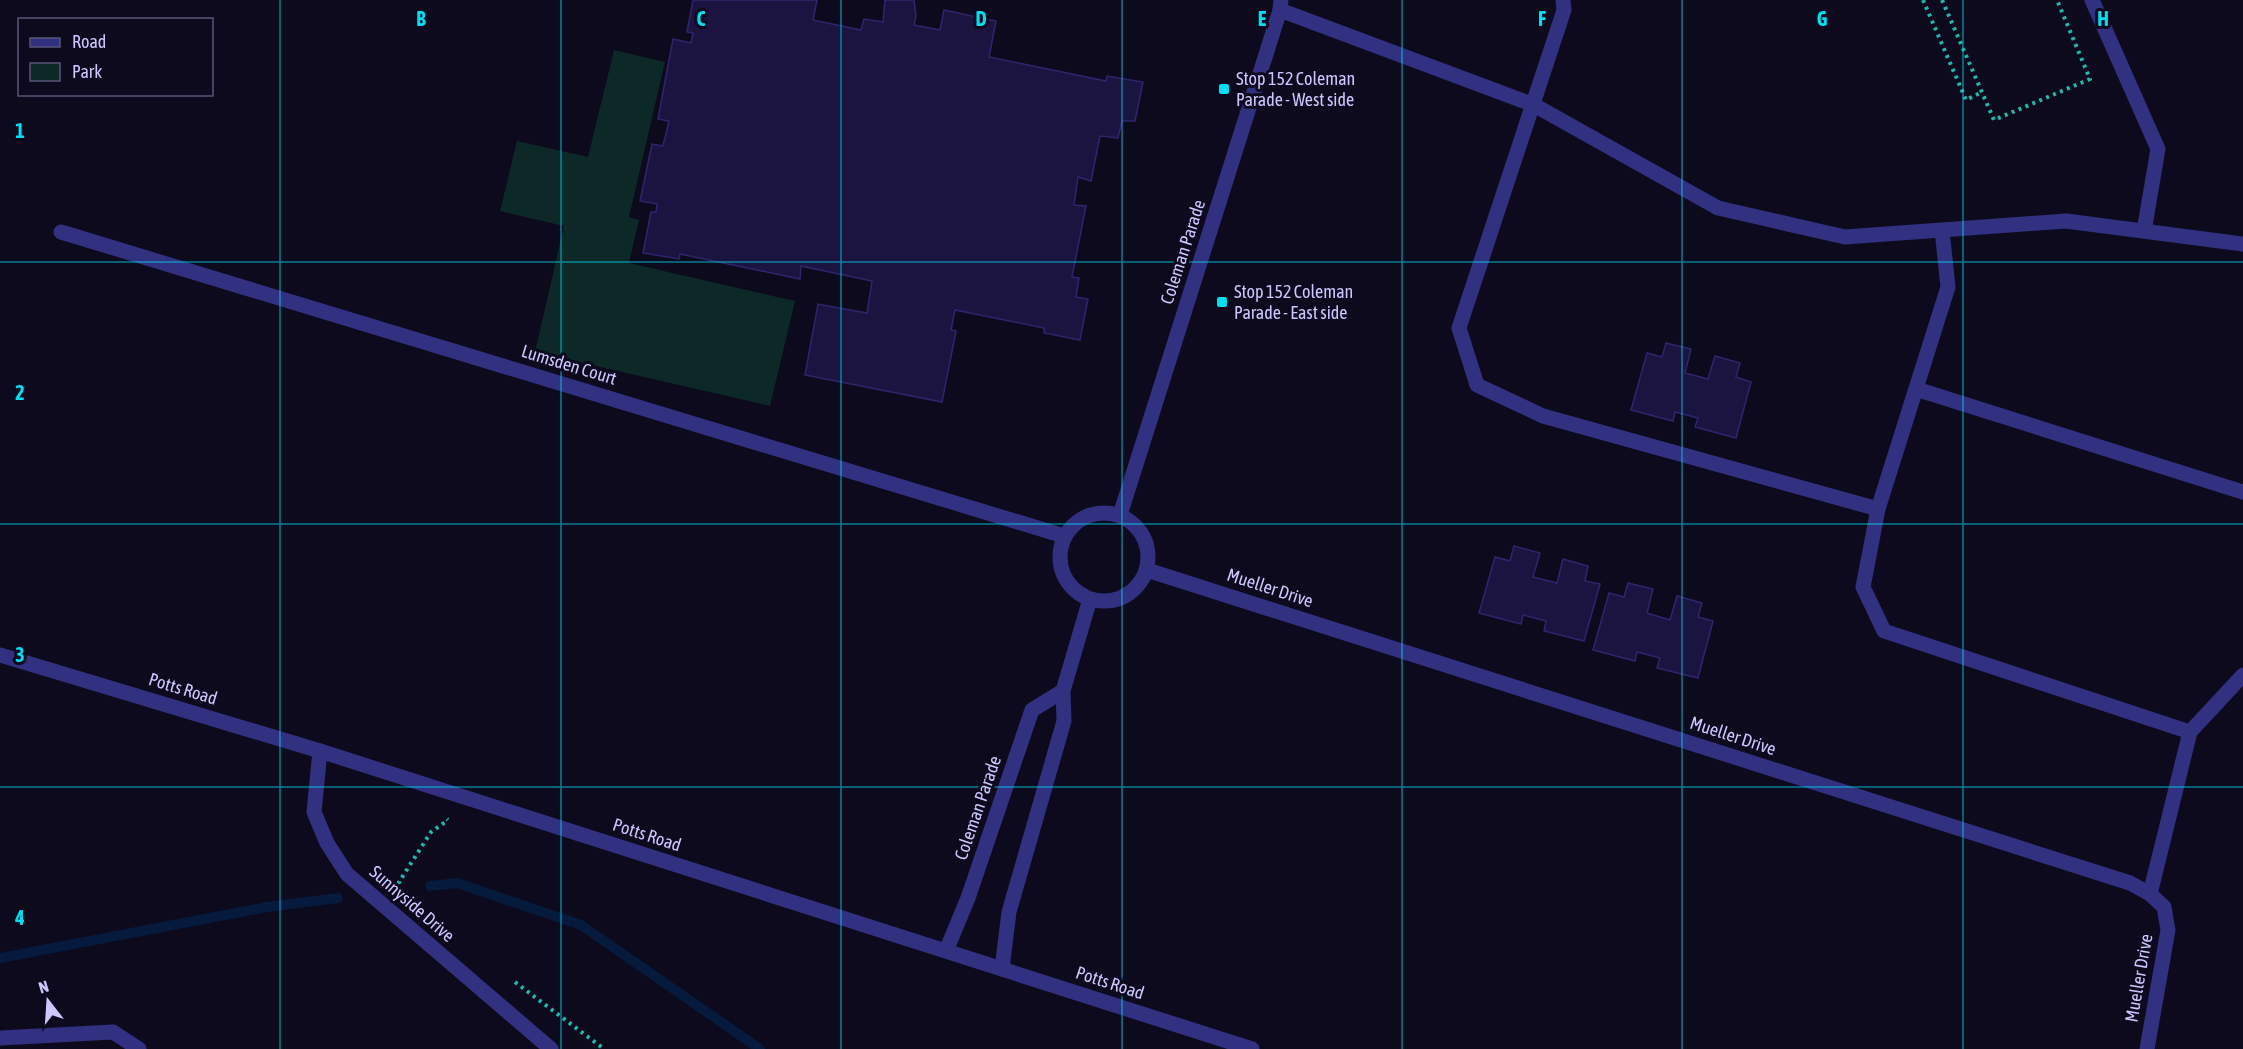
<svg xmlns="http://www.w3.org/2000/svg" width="2243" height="1049" viewBox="0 0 2243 1049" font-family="'Asap Condensed',sans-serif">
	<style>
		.green { fill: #0c2827 }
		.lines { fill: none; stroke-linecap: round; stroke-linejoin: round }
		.stream { stroke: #051a3c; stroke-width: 10 }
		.building { fill: #1c1440; stroke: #31246e; stroke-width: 1.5 }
		.path { stroke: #22b7ac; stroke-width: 4; stroke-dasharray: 3 4.5; stroke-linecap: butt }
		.service { stroke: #323081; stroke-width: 15 }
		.minor { stroke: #323081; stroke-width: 15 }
		.tertiary { stroke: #323081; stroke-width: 15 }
		.grid { fill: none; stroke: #00def2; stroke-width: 1.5; stroke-opacity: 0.55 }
		.poi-dot { fill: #00def2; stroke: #0d0a1e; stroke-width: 2 }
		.labels { text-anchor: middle; stroke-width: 6; stroke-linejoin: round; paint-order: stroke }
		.poi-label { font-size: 18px; fill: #ccc7ff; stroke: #0d0a1e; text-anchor: start }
		.street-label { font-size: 18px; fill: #ccc7ff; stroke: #0d0a1e }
		.grid-label { font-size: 20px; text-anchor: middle; font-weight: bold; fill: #00def2; stroke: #0d0a1e; stroke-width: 6; stroke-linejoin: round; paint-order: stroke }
	</style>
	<rect width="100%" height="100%" fill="#0d0a1e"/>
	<path class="green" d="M614,50L665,62L629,217L639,220L629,263L795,301L770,406L535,352L564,226L500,211L517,141L588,157Z"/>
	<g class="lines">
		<path class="stream" d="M430,886L457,883L581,925L760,1049
			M0,958L267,907L338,898"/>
	</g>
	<path class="building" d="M693,0H817L813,20L861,30L864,19L883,22L885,0H914L916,16L914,25L940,30L944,10L996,21L989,57L1106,81L1107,76L1143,82L1135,121H1122L1118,138L1100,136L1091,181L1078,177L1074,205L1086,206L1072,277L1079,278L1076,297L1088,299L1080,340L1044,333V328L955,310L951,330L956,331L942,402L805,375L818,304L867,313L872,281L801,266L800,279L680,254L679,259L643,253L651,212H656L657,204L640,201L652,144L663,146L669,121L658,119L673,39L691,43L693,33L687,32Z
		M1666,343L1691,349L1685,373L1708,379L1715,356L1740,363L1736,377L1751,382L1736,438L1695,427L1698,418L1675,412L1673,421L1631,410L1647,353L1662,357Z
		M1514,546L1540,553L1533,577L1557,583L1563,559L1588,566L1585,581L1600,584L1584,641L1544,631L1546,621L1523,615L1521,624L1479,613L1495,557L1510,561Z
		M1628,583L1653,589L1647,613L1670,620L1677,596L1702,603L1698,617L1713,621L1698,678L1657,668L1660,658L1637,652L1635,661L1593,650L1609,593L1624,597Z"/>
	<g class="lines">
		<path class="path" d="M1923,0L1966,100L1982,92
			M1942,0L1994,120L2090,79L2057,0
			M400,884L399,882L431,832L448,820L447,819
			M515,982L604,1049"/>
		<path class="service" d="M1563,0L1564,10L1459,328L1477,385L1543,416L1878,509
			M2092,0L2158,149L2144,231
			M1280,10L1534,105L1718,208L1845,237L2066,221L2243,244
			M1942,230L1948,287L1878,509L1863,587L1884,631L2190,732
			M1916,389L2243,492
			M2150,894L2190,732L2243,675"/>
		<path class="minor" d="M61,232L1064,536
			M1060 557a44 44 0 1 1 88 0a44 44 0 1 1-88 0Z
			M1120,515L1280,10L1281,0
			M1147,570L2130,883L2150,894L2164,907L2168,930L2147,1049
			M320,751L314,812L327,843L347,874L551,1049
			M946,951L968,898L1032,710L1063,691
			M1002,969L1009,912L1064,721L1063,691L1090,599
			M0,1038L113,1032L139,1049"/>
		<path class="tertiary" d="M0,655L320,751L1252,1049"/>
	</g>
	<path class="grid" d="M280,0V1049M561,0V1049M841,0V1049M1122,0V1049M1402,0V1049M1682,0V1049M1963,0V1049M0,262H2243M0,524H2243M0,787H2243"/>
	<g class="poi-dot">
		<rect x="1218" y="83" width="12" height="12" rx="3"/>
		<rect x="1216" y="296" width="12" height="12" rx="3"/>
	</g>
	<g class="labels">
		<g class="poi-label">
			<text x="1236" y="85">Stop 152 Coleman<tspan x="1236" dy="21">Parade - West side</tspan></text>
			<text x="1234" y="298">Stop 152 Coleman<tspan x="1234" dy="21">Parade - East side</tspan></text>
		</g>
		<g class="street-label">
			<text transform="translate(1183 252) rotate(-72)" y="6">Coleman Parade</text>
			<text transform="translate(569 365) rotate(17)" y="6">Lumsden Court</text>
			<text transform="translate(1270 588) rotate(18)" y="6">Mueller Drive</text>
			<text transform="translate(183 689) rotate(17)" y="6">Potts Road</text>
			<text transform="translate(1733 736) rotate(18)" y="6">Mueller Drive</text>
			<text transform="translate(978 808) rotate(-71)" y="6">Coleman Parade</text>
			<text transform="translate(647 835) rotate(18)" y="6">Potts Road</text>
			<text transform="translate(412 904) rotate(41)" y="6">Sunnyside Drive</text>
			<text transform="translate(2139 978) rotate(-80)" y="6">Mueller Drive</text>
			<text transform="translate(1110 983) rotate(18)" y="6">Potts Road</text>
		</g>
	</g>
	<g class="grid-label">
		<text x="421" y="26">B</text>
		<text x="701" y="26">C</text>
		<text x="981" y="26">D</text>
		<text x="1262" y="26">E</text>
		<text x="1542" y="26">F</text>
		<text x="1822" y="26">G</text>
		<text x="2103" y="26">H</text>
		<text x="20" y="138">1</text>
		<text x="20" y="400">2</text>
		<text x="20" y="662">3</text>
		<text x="20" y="925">4</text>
	</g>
	<rect x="18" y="18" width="195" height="78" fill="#0d0a1e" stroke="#595678" stroke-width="1.5"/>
	<rect x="30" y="38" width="30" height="9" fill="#323081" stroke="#595678" stroke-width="1.5"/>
	<text x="72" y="48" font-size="18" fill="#ccc7ff">Road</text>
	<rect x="30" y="63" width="30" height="18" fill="#0c2827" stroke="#595678" stroke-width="1.5"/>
	<text x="72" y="78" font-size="18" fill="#ccc7ff">Park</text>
	<g transform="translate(48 1001) rotate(343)" stroke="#0d0a1e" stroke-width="4.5" paint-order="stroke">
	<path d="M0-4.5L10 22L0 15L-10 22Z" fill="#ccc7ff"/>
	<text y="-9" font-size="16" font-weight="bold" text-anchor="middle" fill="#ccc7ff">N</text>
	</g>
</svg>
